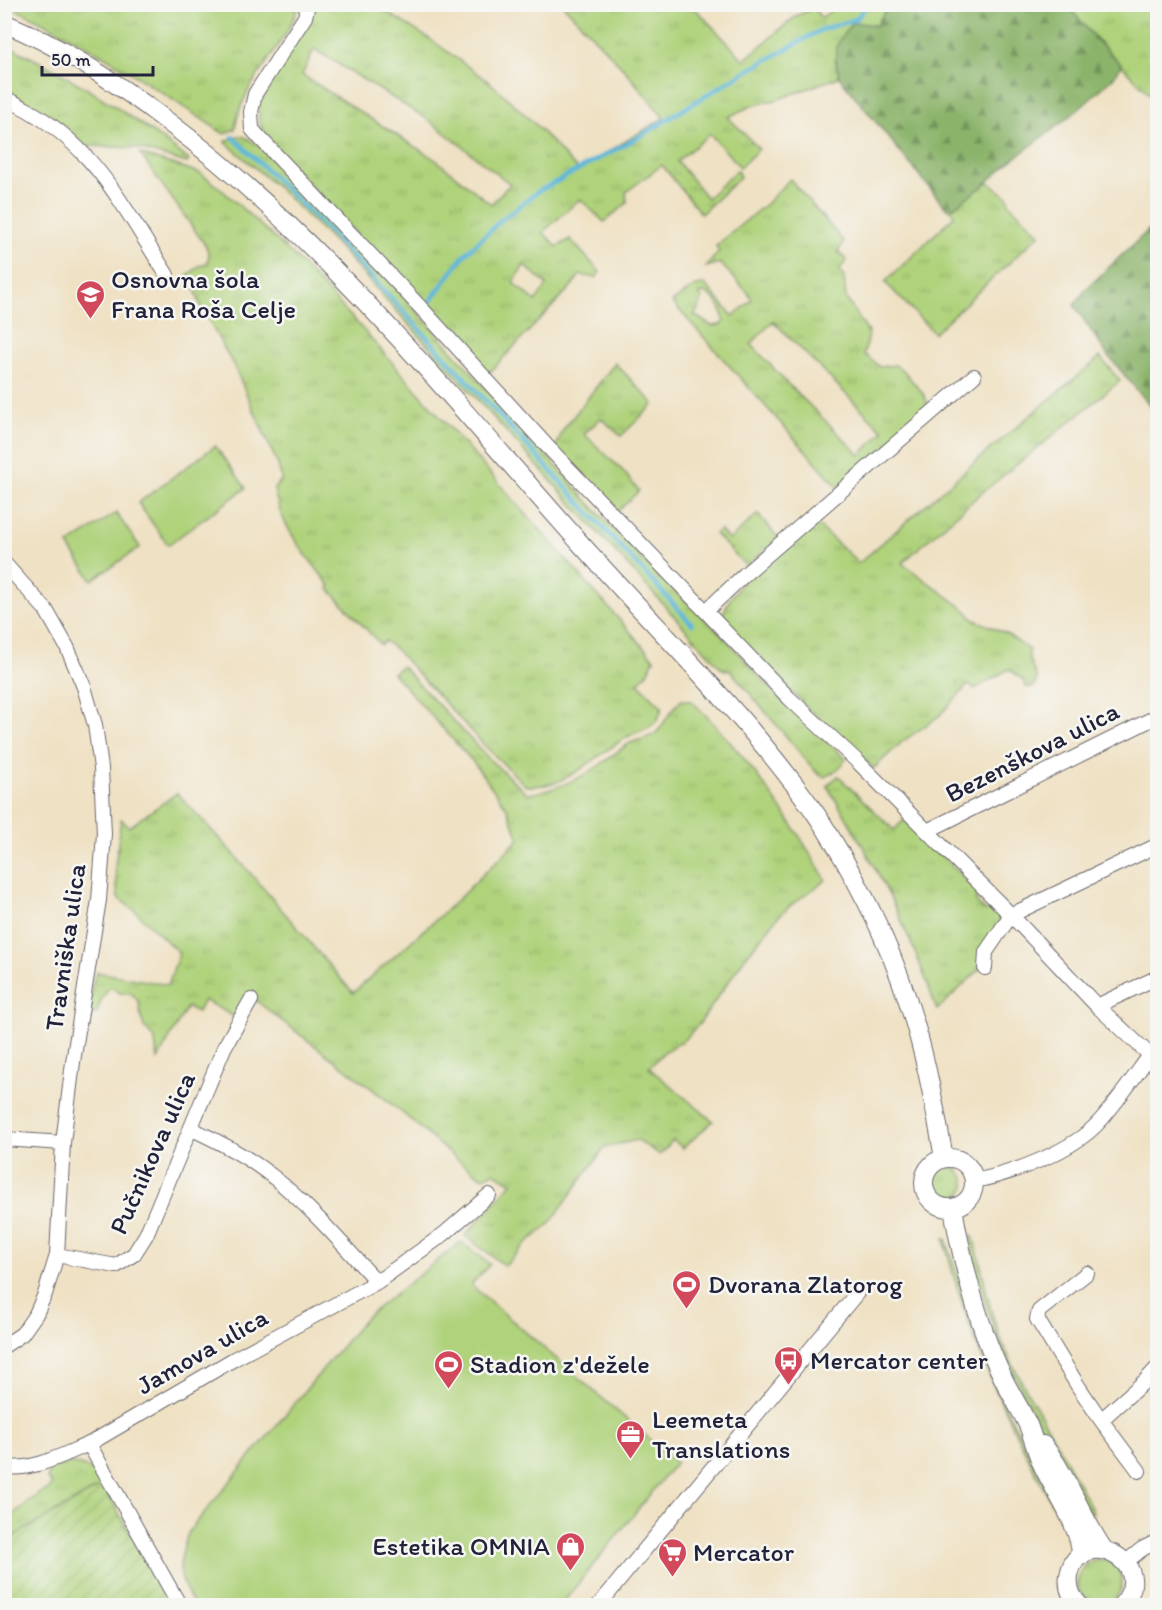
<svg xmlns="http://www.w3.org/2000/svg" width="1162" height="1610" viewBox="0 0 1162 1610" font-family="Itim,sans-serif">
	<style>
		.grass { fill: url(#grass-tufts); stroke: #687a5a; stroke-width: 1.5; fill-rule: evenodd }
		.forest { fill: url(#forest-firs); stroke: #566b52; stroke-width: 1.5 }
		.garden { fill: url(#garden-furrows); stroke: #687a5a; stroke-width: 1.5 }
		.pitch { fill: #afd27a; stroke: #687a5a; stroke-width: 1.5 }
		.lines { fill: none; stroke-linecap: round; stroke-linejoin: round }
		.stream { stroke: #5fb7dc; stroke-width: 4.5 }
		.street-casing { stroke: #6a656b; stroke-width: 16 }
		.secondary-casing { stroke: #6a656b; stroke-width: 20 }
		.street { stroke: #fff; stroke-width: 14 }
		.secondary { stroke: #fff; stroke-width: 18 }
		.labels { text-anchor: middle; stroke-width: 5; stroke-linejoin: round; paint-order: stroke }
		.poi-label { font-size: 26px; fill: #22223b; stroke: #f6f6f2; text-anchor: start }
		.street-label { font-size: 26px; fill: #22223b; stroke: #f6f6f2 }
	</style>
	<defs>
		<pattern id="grass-tufts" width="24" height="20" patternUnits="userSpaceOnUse" patternTransform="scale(1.5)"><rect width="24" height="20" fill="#afd27a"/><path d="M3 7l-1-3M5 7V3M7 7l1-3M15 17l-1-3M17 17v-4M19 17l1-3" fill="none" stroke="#96b46a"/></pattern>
		<pattern id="forest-firs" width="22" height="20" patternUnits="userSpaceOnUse" patternTransform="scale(1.5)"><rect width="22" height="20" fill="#8bb46a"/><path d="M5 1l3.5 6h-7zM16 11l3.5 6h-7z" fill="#719258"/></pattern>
		<pattern id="garden-furrows" width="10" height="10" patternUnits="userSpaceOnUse" patternTransform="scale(1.5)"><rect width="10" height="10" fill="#afd27a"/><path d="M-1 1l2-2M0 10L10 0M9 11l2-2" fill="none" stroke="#96b46a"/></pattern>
	</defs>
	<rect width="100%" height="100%" fill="#f6f6f2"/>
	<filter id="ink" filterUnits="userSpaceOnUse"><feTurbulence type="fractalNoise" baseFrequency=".0167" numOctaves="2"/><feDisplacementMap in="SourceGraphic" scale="12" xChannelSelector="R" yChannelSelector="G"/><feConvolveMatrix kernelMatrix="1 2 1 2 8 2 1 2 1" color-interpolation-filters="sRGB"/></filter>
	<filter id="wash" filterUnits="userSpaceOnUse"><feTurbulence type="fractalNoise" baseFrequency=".008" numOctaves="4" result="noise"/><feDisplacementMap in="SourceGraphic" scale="24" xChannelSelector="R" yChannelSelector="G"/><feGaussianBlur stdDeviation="1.35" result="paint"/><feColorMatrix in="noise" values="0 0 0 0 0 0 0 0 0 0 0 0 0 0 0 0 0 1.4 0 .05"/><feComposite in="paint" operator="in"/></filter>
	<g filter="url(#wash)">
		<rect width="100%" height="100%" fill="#efe1c3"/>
		<path class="grass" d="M6,5H299C285,50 242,80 235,129L224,134C154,87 83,39 6,5Z
			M315,5H375L430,39L492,84L533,122L578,170L664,118L623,68L563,5H692L744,60L796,16L814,8L821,18L839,5H889L876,26L864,23L835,59L839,77L779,99L751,106L728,117L759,149L740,167L710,134L677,161L707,198L737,170L740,177L701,214L662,165L626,192L627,203L604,222L580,199L543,232L557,247L570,239L600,272L596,278L580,275L570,288L488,374L265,137L259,119L258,100ZM314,49L427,119L510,184L491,204L436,160L302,75ZM524,265L547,285L536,301L513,283Z
			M1067,5H1157V102L1094,37Z
			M4,44C70,75 132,115 189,160L187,163L137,148L86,146L52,116L5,91Z
			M237,136L245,137L257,144L369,258L591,505L648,565L725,638L783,702L846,759C841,768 833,774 823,777L817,773L731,671L722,669L335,243L275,185L225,142Z
			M140,154L200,173L220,188L293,255L359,325L654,659L649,671L638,683L662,707C661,711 659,717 657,720C651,729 638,731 629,736C603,750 582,773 554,783C545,786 536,786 526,786L482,743L397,651L385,641L381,645L329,589L330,586C307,556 280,527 274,489L282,479L278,465L234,366L201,307L195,289L185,278L199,266L206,264L209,256L206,246Z
			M790,179L844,242L838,252L847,260L839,270L844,277L846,298L869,334L864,354L880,367L895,365L904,371L924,395L929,406L927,413L839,488L672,302L694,287L705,284L733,316L752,300L748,293L720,263L706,267L719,251L716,246L767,203ZM699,293C716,293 721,307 724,321L720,325L712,326L694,315L699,308L702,299ZM773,321L883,431L860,455L789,385L751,344Z
			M987,181L1008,197L1009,204L1040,234L934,333L885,282L954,216L951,209L983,186Z
			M1100,357L1120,381L978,496L902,563L967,611L973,619L1007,634L1029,650V658L1037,679L1034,687H1026L1023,680L1009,669L975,689L968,685L939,716L902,742L874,768L837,738L722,621C723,588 789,542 813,521L859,563L983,455Z
			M615,363L654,404L621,436L601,418L584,434L623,471L639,491L616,513L555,449L563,430Z
			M758,514L779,539L746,566L715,534L720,530L729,540Z
			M402,666L490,760L528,794C554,790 578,780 600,765C610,758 620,749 630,743C638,739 649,739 656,733C666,723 668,711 682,700L692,701C747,756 788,814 826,880L791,905L778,917L744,959L700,1023L683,1041L665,1051L649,1068L713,1121L683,1148L673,1140L660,1155L638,1140L605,1147L548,1226L526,1243L505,1266L465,1236L512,1183L494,1172L483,1178C450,1157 425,1131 394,1106C346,1068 296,1033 249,995L236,1018L204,1000L198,1012L187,1007L158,1059L154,1037L145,1029L141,1018L139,1002L131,993H120L112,988L108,989L101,1000L97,1013L87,1015L94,978L97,972L168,985L179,953L134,910L118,898L115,867L121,819L129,827L177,793L233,853L353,993L451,906L519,839L507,808L473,762L393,673Z
			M838,776L894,830L905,819L982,896L975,900L984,911L995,909L1002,917L982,967L937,1010C909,928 873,859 827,786Z
			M931 1184a17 17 0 1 1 34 0a17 17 0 1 1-34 0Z
			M972,1235C977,1241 987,1298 991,1310C1002,1349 1022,1383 1042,1417C1059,1448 1076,1479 1092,1510L1093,1513L1088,1512C1040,1423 983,1340 971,1238Z
			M944,1239H946L981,1348L1005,1406L1067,1528L1064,1527C1014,1433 968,1343 944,1239Z
			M72,1463L94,1470L103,1485L5,1541V1517L7,1519L40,1493L48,1490L52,1484L47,1479L51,1468Z
			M1078 1582a22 22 0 1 1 44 0a22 22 0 1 1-44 0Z"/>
		<path class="forest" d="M1067,5L1094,37L1122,65L1113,78L1077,111L1007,164L983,186L951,209L946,208L839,77C833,49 834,44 853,22L876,26L889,5Z
			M1157,222V414L1106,353L1074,305L1087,288Z"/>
		<path class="garden" d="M103,1485L171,1605H5V1541Z"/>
		<path class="pitch" d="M215,446L246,488L168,545L138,503Z
			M116,513L140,547L92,580L68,545Z
			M461,1242L490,1264L471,1285L676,1462L561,1605H194C176,1574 177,1566 189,1531L366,1317Z"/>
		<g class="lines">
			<path class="stream" d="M233,137L328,230L692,624
				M425,308L465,254L501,220L539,191L637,138L738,76L821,30L856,19L868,4"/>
		</g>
	</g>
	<g filter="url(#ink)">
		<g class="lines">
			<defs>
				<path id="street" d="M308,4L305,17L255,94L251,112L252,129L259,137L423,310L546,445L789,698L858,762L1011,915L1097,1006L1150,1055
					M4,98C90,136 119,200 167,275
					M4,563L46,610L67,647L84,687L95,725L101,768L104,834L99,900L73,1062L63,1143L57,1255L45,1294L36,1314L22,1334L4,1346
					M707,610L744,575L974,376
					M927,831L1158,716
					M985,968L986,952L1011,915L1158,845
					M1097,1006L1158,977
					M192,1129C220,1142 248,1157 272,1176C311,1207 343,1245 377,1282
					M4,1139L63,1143
					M974,1181C1012,1174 1073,1151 1099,1122C1118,1101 1134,1077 1150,1055L1158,1063
					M57,1255L116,1266L134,1254L146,1235L224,1048L251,1000
					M1087,1273L1039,1311L1037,1319L1078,1386L1101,1420
					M4,1467C35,1471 62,1455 89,1444
					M1139,1471L1101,1420L1145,1381L1158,1367
					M1126,1562L1142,1549L1158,1541
					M180,1606L89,1444L234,1359L377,1282L444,1234L489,1195
					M598,1606L857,1293"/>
				<path id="secondary" d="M4,23C63,47 116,82 167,121C325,240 449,396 580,543C639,609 702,672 759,740C783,769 807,799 827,831C864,891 896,957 915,1024C928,1068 936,1114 944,1158
					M924 1183a25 25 0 1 1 50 0a25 25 0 1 1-50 0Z
					M953,1208C963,1266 977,1323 1002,1376C1010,1393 1020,1408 1028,1425C1033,1437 1036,1451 1042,1464C1054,1491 1081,1526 1081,1556
					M1043,1445C1068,1476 1081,1517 1104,1550
					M1080,1606C1072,1598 1067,1588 1069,1576C1078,1522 1162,1562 1121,1606"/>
			</defs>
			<use href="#street" class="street-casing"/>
			<use href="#secondary" class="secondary-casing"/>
			<use href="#street" class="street"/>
			<use href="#secondary" class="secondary"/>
		</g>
	</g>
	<defs>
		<symbol id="school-pin" viewBox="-11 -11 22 30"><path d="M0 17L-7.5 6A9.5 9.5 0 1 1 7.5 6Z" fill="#d1495b" stroke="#f6f6f2"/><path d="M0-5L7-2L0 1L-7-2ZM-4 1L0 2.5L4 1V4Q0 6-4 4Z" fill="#fff"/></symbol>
		<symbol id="stadium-pin" viewBox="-11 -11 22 30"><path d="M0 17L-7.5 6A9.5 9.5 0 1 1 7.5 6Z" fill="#d1495b" stroke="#f6f6f2"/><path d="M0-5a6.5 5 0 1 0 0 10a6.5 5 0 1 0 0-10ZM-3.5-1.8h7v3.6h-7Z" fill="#fff"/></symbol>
		<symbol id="bus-pin" viewBox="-11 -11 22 30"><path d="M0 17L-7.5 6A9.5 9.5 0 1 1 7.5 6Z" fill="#d1495b" stroke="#f6f6f2"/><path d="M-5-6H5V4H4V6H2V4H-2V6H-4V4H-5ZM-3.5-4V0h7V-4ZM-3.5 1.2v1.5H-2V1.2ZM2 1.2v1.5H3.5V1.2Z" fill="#fff"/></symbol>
		<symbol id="office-pin" viewBox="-11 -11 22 30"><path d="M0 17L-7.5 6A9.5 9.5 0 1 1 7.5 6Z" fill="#d1495b" stroke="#f6f6f2"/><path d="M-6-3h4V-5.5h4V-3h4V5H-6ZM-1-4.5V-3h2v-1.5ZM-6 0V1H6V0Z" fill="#fff"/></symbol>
		<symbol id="shop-pin" viewBox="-11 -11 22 30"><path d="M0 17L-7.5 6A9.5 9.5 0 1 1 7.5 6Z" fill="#d1495b" stroke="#f6f6f2"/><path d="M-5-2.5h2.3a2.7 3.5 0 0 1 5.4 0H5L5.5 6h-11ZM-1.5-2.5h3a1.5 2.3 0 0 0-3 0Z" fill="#fff"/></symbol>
		<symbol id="supermarket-pin" viewBox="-11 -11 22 30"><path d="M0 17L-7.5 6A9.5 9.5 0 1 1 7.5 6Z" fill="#d1495b" stroke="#f6f6f2"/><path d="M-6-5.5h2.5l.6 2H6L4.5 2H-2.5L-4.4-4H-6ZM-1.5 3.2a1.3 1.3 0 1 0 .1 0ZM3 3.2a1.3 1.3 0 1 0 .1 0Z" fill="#fff"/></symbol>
	</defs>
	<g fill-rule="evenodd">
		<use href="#school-pin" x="74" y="278" width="33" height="45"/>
		<use href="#stadium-pin" x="670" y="1268" width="33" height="45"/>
		<use href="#bus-pin" x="772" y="1344" width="33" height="45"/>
		<use href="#stadium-pin" x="432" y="1348" width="33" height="45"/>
		<use href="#office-pin" x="614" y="1418" width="33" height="45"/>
		<use href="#shop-pin" x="554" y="1530" width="33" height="45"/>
		<use href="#supermarket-pin" x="656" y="1536" width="33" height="45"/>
	</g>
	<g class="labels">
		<g class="poi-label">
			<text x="111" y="288">Osnovna šola<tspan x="111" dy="30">Frana Roša Celje</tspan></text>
			<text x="708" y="1293">Dvorana Zlatorog</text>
			<text x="810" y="1369">Mercator center</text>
			<text x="470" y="1373">Stadion z'dežele</text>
			<text x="652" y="1428">Leemeta<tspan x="652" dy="30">Translations</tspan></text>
			<text x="550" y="1555" text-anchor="end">Estetika OMNIA</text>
			<text x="693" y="1561">Mercator</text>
		</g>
		<g class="street-label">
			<text transform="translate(1032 752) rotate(-27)" y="9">Bezenškova ulica</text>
			<text transform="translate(65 947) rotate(-82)" y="9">Travniška ulica</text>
			<text transform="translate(152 1153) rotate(-66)" y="9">Pučnikova ulica</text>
			<text transform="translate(202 1351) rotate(-30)" y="9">Jamova ulica</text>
		</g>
	</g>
	<rect width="1162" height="1610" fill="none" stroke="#f6f6f2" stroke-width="24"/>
	<path d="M42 66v9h111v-9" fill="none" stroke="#22223b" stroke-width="3"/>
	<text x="51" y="66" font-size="18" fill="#22223b" stroke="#f6f6f2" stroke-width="4.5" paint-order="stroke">50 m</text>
</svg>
